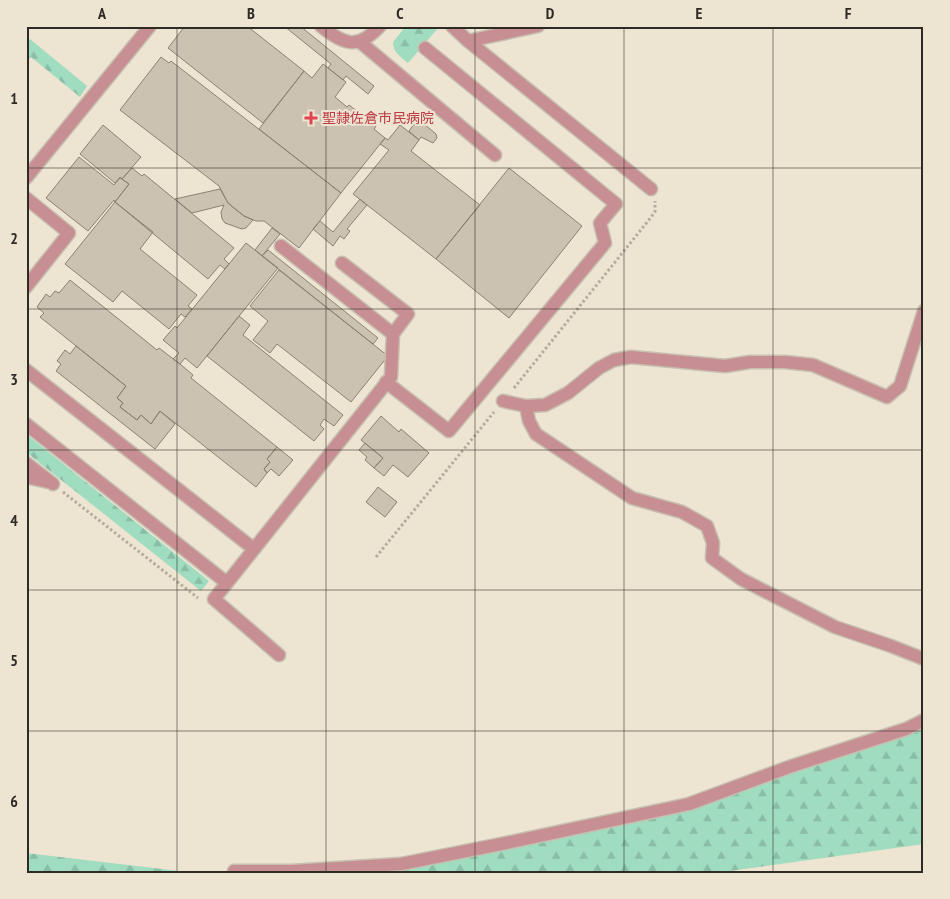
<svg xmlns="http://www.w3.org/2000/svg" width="950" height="899" viewBox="0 0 950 899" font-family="'PT Sans Narrow','Noto Sans JP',sans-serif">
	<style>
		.forest { fill: url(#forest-firs) }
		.building { fill: #cbc2b1; stroke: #8b8273 }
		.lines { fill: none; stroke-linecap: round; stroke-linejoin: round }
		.minor-casing { stroke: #c7bfaf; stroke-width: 15 }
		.path { stroke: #b4ac9e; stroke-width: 3; stroke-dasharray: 2.5 2.5; stroke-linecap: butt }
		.minor { stroke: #c78e94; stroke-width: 12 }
		.grid { fill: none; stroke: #2e2b24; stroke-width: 1; stroke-opacity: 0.55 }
		.health-dot { fill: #e0444e; stroke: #ede4d2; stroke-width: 2 }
		.labels { text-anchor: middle; stroke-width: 4; stroke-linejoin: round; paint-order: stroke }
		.health-label { font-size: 14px; fill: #be3a42; stroke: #ede4d2; text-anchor: start }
		.neatline { fill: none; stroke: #2e2b24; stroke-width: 2 }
		.grid-label { font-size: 16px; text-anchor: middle; font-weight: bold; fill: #2e2b24 }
	</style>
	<defs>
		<pattern id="forest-firs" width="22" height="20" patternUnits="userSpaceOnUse" patternTransform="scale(1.25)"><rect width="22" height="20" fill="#9fdcc0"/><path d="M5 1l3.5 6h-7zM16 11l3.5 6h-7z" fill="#89bda5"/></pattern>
	</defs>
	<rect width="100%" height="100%" fill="#ede4d2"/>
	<path class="forest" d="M406,26L439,27L408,63C400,56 393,52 393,42Z
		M30,39L87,86L80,97L31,57L26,62V43Z
		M26,434L209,581L201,591L26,452Z
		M924,727V844L715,873H352L503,850L794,771Z
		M26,853L196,873H26Z"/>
	<path class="building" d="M185,26H247L304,71L263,123L168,48Z
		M284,26H300L374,86L368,94L346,76L343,80L328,68L331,64Z
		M161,57L169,63L171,61L341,193L299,248L264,221H256L244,216L235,209L228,203L219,186L120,110Z
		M323,64L346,82L335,97L347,107L349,105L376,126L374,129L385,138L341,193L259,129L304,71L312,78Z
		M418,119L436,134L437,138L433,143L421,137L419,140L409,131Z
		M103,125L141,157L122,179L120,177L115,183L80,154Z
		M400,125L419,140L411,151L480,205L436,259L353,194L389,150L380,144L385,138L388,140Z
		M79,157L114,185L120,178L129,184L115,202L114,200L88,231L46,198Z
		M132,168L142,176L144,174L234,248L224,259L229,264L225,269L220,265L208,279L115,202L129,184L122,179Z
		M509,168L582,226L509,318L436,259Z
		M220,189L228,203L244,216L253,220L246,228L242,229L225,223L222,219L221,212L224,205L192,213L175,199Z
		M360,199L367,205L347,229L350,231L344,239L340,236L333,246L313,229L320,221L333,232Z
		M115,202L153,232L140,249L197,295L188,306L192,309L185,317L181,314L169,329L122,291L113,302L65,264Z
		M272,228L280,234L262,256L255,250Z
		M246,243L278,268L197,368L185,358L180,364L173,359L179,353L163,340L175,326L177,328Z
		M268,250L378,338L373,344L262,256Z
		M279,270L388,356L351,402L277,344L270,353L253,340L268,321L250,306Z
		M70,280L157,350L159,348L180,364L193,375L191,378L277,447L267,459L270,462L264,469L267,473L256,487L160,411L151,424L141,415L137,420L120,407L123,403L117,398L126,386L40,317L44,313L37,307L46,294L50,297L55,291L59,293Z
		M239,316L250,325L243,335L343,415L334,426L324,419L320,425L324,429L314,441L207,356Z
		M76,346L126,386L117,398L123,403L120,407L137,420L141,415L151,424L160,411L175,424L155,449L56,371L61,364L57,361L65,350L70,354Z
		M381,416L399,432L401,429L429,453L408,477L393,465L384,476L374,468L383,458L361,440Z
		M365,443L383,458L374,468L365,460L367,457L359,450Z
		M277,447L293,460L279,476L271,469L267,473L264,469L270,462L267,459Z
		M378,487L397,502L385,517L366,502Z"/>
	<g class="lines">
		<defs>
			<path id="minor" d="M321,26C344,45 358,50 380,26
				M452,26L468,41L651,189
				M468,41L538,26
				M360,42L495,155
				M26,178L150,26
				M26,198L69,233L26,287
				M342,263L408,314L393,334
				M26,370L254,549
				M386,382L449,431L605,243L600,223L616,204L425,48
				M503,401L526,406L545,405L568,393L599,368L614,360L631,357L725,366L750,362H785L813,365L887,397L900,386L924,311
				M526,406L529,421L536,434L632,498L682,512L707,526L713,543L712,558L741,579L835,627L891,646L924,659
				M26,424L227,583L391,377L393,334L281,246
				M26,463L53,484
				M26,477L48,482
				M227,583L214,599L279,655
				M234,871H292L401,864L506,843L689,804L789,767L906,729L924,720"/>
		</defs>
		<use href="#minor" class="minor-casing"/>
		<path class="path" d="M514,388L648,221L655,212V201
			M63,492L198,598
			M376,557L494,412"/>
		<use href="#minor" class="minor"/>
	</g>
	<path class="grid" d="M177,26V873M326,26V873M475,26V873M624,26V873M773,26V873M26,168H924M26,309H924M26,450H924M26,590H924M26,731H924"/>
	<path class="health-dot" d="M308.5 110.5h5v5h5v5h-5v5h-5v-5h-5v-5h5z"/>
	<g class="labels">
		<g class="health-label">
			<text x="322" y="123">聖隷佐倉市民病院</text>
		</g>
	</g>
	<rect width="950" height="899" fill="none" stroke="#ede4d2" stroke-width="55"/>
	<rect x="28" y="28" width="894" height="844" class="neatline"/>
	<g class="grid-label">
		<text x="102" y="19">A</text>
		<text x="251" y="19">B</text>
		<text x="400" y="19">C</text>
		<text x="550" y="19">D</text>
		<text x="699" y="19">E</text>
		<text x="848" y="19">F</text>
		<text x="14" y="104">1</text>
		<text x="14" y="244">2</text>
		<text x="14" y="385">3</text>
		<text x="14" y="526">4</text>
		<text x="14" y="666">5</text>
		<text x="14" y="807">6</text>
	</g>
</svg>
